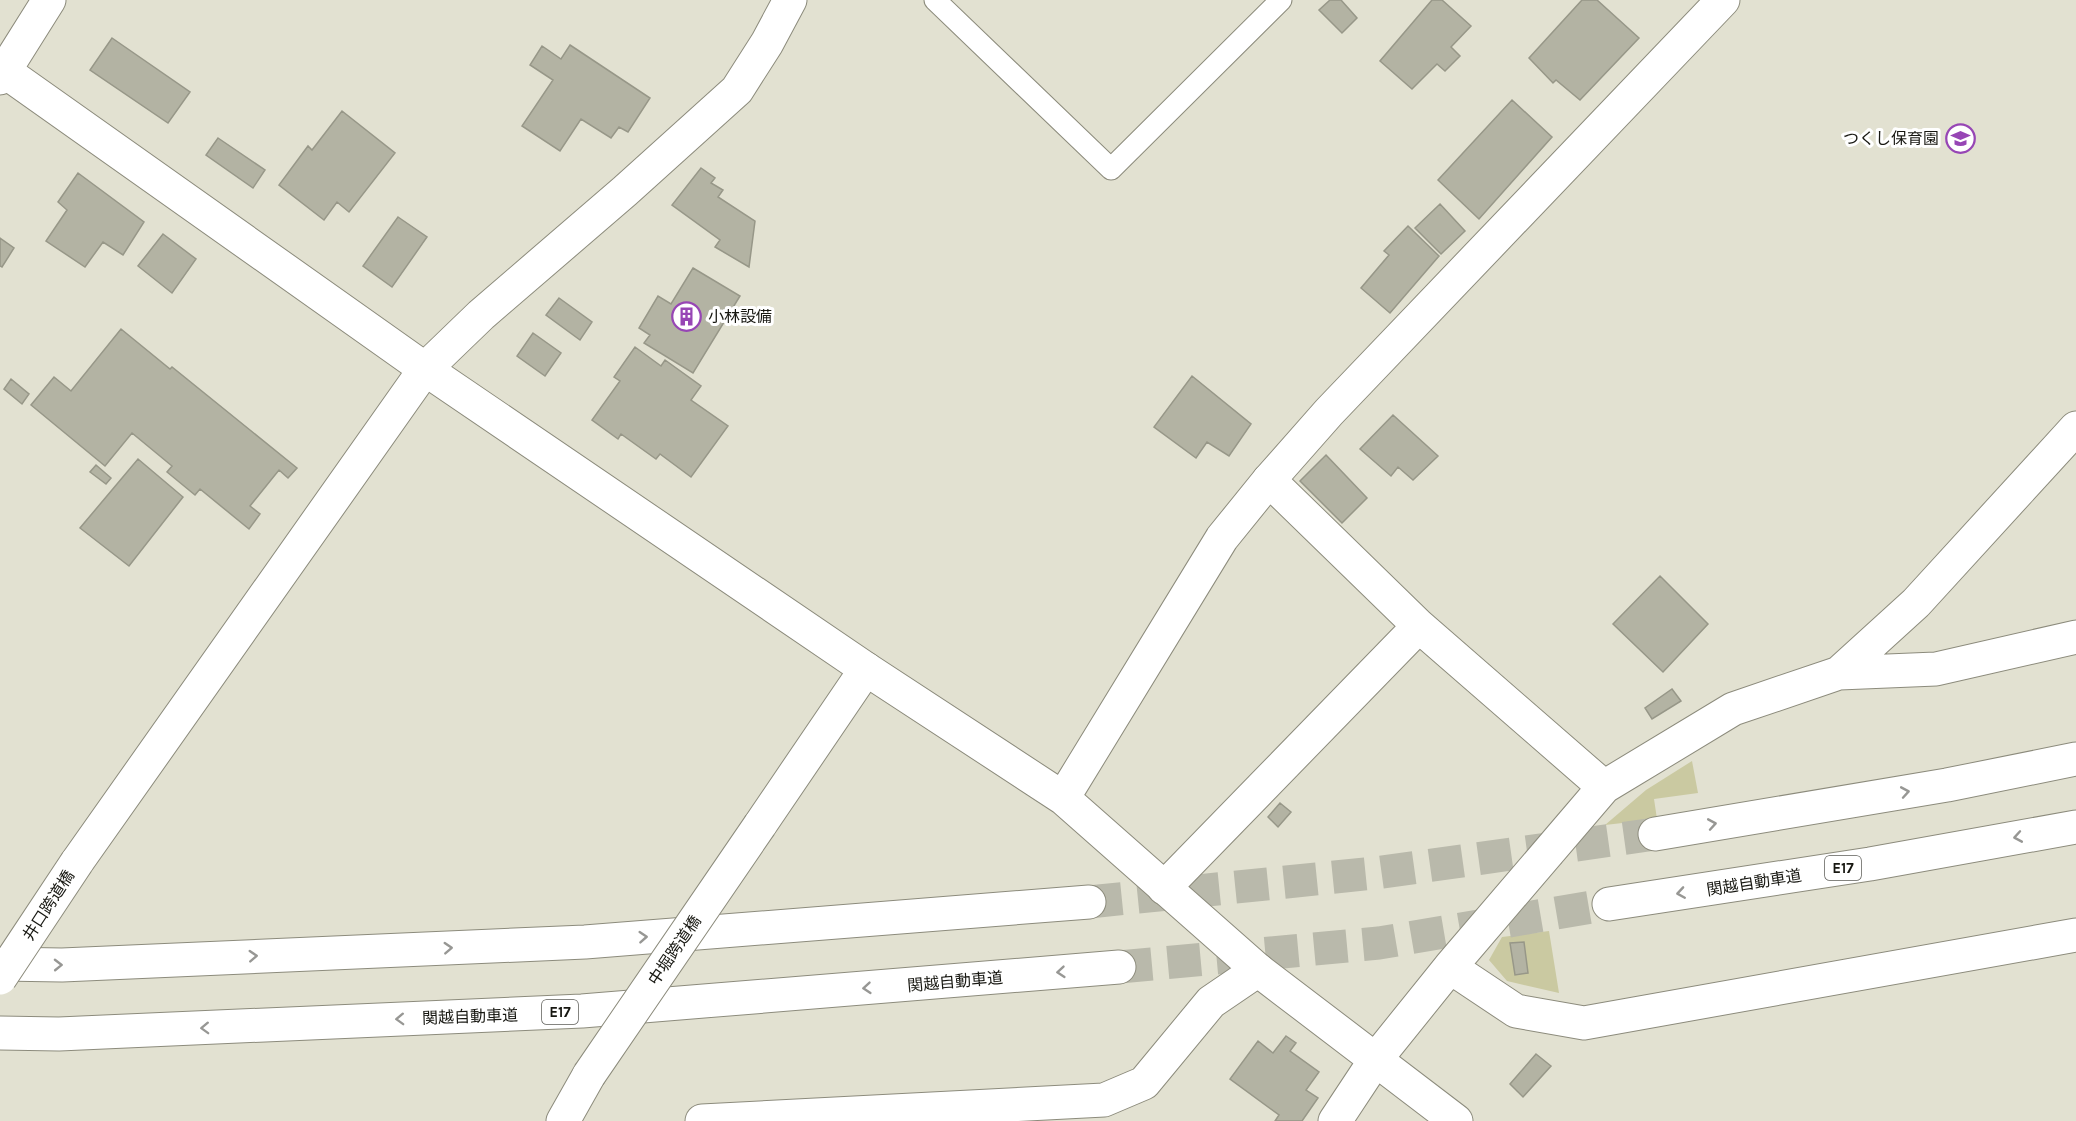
<svg xmlns="http://www.w3.org/2000/svg" width="2076" height="1121" viewBox="0 0 2076 1121" font-family="Karla,'Noto Sans JP',sans-serif">
	<style>
		.green { fill: #cac9a1 }
		.building { fill: #b3b3a3; stroke: #979788; stroke-width: 1.5 }
		.lines { fill: none; stroke-linecap: round; stroke-linejoin: round }
		.motorway-tunnel { stroke: #b9b9ab; stroke-width: 33; stroke-dasharray: 33 16; stroke-linecap: butt }
		.service-casing { stroke: #8c8b7c; stroke-width: 23 }
		.minor-casing { stroke: #8c8b7c; stroke-width: 35 }
		.tertiary-casing { stroke: #8c8b7c; stroke-width: 35 }
		.trunk-casing { stroke: #8c8b7c; stroke-width: 35 }
		.motorway-casing { stroke: #8c8b7c; stroke-width: 35 }
		.service { stroke: #fff; stroke-width: 21 }
		.minor { stroke: #fff; stroke-width: 33 }
		.tertiary { stroke: #fff; stroke-width: 33 }
		.trunk { stroke: #fff; stroke-width: 33 }
		.motorway { stroke: #fff; stroke-width: 33 }
		.minor-bridge-casing { stroke: #8c8b7c; stroke-width: 35; stroke-linecap: butt }
		.minor-bridge { stroke: #fff; stroke-width: 33 }
		.oneway { stroke: #979794 }
		.labels { text-anchor: middle; stroke-width: 6; stroke-linejoin: round; paint-order: stroke }
		.shield { fill: #fff; stroke: #5d5d58; stroke-width: 1.5 }
		.shield-label { font-size: 15px; font-weight: bold; fill: #171711 }
		.poi-label { font-size: 16px; fill: #171711; stroke: #fff; text-anchor: end }
		.street-label { font-size: 16px; fill: #171711; stroke: #fff }
	</style>
	<rect width="100%" height="100%" fill="#e2e1d1"/>
	<path class="green" d="M1692,761L1698,793L1654,799L1657,819L1605,825L1646,790Z
		M1549,931L1559,993L1507,981L1489,960L1502,937Z"/>
	<path class="building" d="M1330,0H1341L1357,18L1342,33L1319,10Z
		M1432,0H1442L1471,26L1451,47L1460,56L1445,71L1437,64L1412,89L1380,61Z
		M1582,0H1597L1639,38L1580,100L1556,80L1553,83L1529,58Z
		M112,38L190,92L168,123L90,70Z
		M570,45L650,98L628,132L619,127L611,138L581,119L560,151L522,126L553,80L530,65L542,46L561,59Z
		M1512,100L1552,137L1479,219L1438,180Z
		M342,111L395,153L349,212L337,202L324,220L279,185L308,146L312,150Z
		M218,138L265,170L253,188L206,155Z
		M701,168L715,178L711,183L723,190L718,197L755,221L749,267L715,247L720,240L672,205Z
		M78,173L144,222L123,255L103,242L85,267L46,241L67,210L58,202Z
		M1440,204L1465,231L1441,254L1415,228Z
		M398,217L427,237L392,287L363,266Z
		M1408,226L1439,256L1390,313L1361,288L1389,255L1384,251Z
		M163,234L196,259L172,293L138,266Z
		M0,238L14,248L2,267L0,266Z
		M693,268L740,296L693,373L644,343L650,335L639,328L658,296L671,304Z
		M559,298L592,322L580,340L546,315Z
		M121,329L170,369L172,367L297,468L288,478L279,470L250,506L260,514L249,529L200,489L195,495L167,472L172,466L132,433L105,466L31,405L54,377L71,391Z
		M533,333L561,353L545,376L517,356Z
		M635,347L661,366L665,360L701,386L691,400L728,426L691,477L660,454L656,459L621,434L618,439L592,420L620,381L614,377Z
		M1192,376L1251,424L1229,456L1207,442L1196,458L1154,427Z
		M11,379L29,394L22,404L4,389Z
		M1393,415L1438,456L1413,480L1398,467L1391,476L1360,449Z
		M1326,455L1367,498L1342,523L1300,481Z
		M138,459L183,497L129,566L80,528Z
		M96,465L111,478L106,484L90,472Z
		M1660,576L1708,624L1663,672L1613,624Z
		M1672,689L1681,701L1652,719L1645,708Z
		M1280,803L1291,812L1278,827L1268,817Z
		M1524,942L1528,973L1515,975L1510,943Z
		M1286,1036L1296,1043L1290,1051L1319,1072L1306,1090L1318,1098L1302,1121H1275L1279,1115L1230,1079L1258,1041L1273,1053Z
		M1536,1054L1551,1066L1523,1097L1510,1084Z"/>
	<g class="lines">
		<path class="motorway-tunnel" d="M1089,902L1375,873L1655,834
			M1119,967L1379,943L1609,904"/>
		<defs>
			<path id="service" d="M935,0L1111,169L1281,0"/>
			<path id="minor" d="M1269,480L1419,626L1604,787
				M1839,673L1936,669L2076,637
				M760,825L866,669
				M77,862L425,369L481,315L625,191L737,90L767,43L790,0
				M1164,888L1419,626
				M1450,967L1516,1011L1584,1023L2076,935
				M563,1121L589,1075
				M702,1121L1104,1100L1144,1083L1211,1002L1258,970
				M1335,1121L1376,1059L1450,967L1604,787L1733,709L1839,673L1916,603L2076,428"/>
			<path id="tertiary" d="M0,68L425,369L866,669L1063,798L1258,970L1456,1121
				M1063,798L1222,538L1269,480L1329,412L1723,0"/>
			<path id="trunk" d="M0,78L49,0"/>
			<path id="motorway" d="M1655,834L1947,785L2076,759
				M1609,904L1870,864L2076,827
				M0,964L62,965L585,942L1089,902
				M0,1033L59,1034L582,1011L1119,967"/>
		</defs>
		<use href="#service" class="service-casing"/>
		<use href="#minor" class="minor-casing"/>
		<use href="#tertiary" class="tertiary-casing"/>
		<use href="#trunk" class="trunk-casing"/>
		<use href="#motorway" class="motorway-casing"/>
		<use href="#service" class="service"/>
		<use href="#minor" class="minor"/>
		<use href="#tertiary" class="tertiary"/>
		<use href="#trunk" class="trunk"/>
		<use href="#motorway" class="motorway"/>
		<defs>
			<path id="minor-bridge" d="M0,978L77,862
				M589,1075L760,825"/>
		</defs>
		<use href="#minor-bridge" class="minor-bridge-casing"/>
		<use href="#minor-bridge" class="minor-bridge"/>
	</g>
	<defs><path id="oneway-chevron" d="M-2-3.5L2.5 0L-2 3.5" fill="none" stroke-width="1.6" stroke-linecap="round" stroke-linejoin="round" transform="scale(1.5)"/></defs>
	<g class="oneway">
		<use href="#oneway-chevron" transform="translate(1905 792) rotate(-10)"/>
		<use href="#oneway-chevron" transform="translate(1712 824) rotate(-10)"/>
		<use href="#oneway-chevron" transform="translate(2018 837) rotate(170)"/>
		<use href="#oneway-chevron" transform="translate(1681 893) rotate(171)"/>
		<use href="#oneway-chevron" transform="translate(643 937) rotate(-4)"/>
		<use href="#oneway-chevron" transform="translate(448 948) rotate(-3)"/>
		<use href="#oneway-chevron" transform="translate(253 956) rotate(-3)"/>
		<use href="#oneway-chevron" transform="translate(58 965) rotate(-1)"/>
		<use href="#oneway-chevron" transform="translate(1061 972) rotate(175)"/>
		<use href="#oneway-chevron" transform="translate(867 988) rotate(175)"/>
		<use href="#oneway-chevron" transform="translate(400 1019) rotate(178)"/>
		<use href="#oneway-chevron" transform="translate(205 1028) rotate(178)"/>
	</g>
	<defs>
		<symbol id="school-ring" viewBox="-11 -11 22 22"><circle r="9.5" fill="#fff" stroke="#9746b5" stroke-width="1.5"/><path d="M0-5L7-2L0 1L-7-2ZM-4 1L0 2.5L4 1V4Q0 6-4 4Z" fill="#9746b5"/></symbol>
		<symbol id="building-ring" viewBox="-11 -11 22 22"><circle r="9.5" fill="#fff" stroke="#9746b5" stroke-width="1.5"/><path d="M-4-6H4V6H1V3H-1V6H-4ZM-2.5-4.3h1.7v1.8h-1.7ZM.8-4.3h1.7v1.8H.8ZM-2.5-1h1.7V.8h-1.7ZM.8-1h1.7V.8H.8Z" fill="#9746b5"/></symbol>
	</defs>
	<g fill-rule="evenodd">
		<use href="#school-ring" x="1944" y="122" width="33" height="33"/>
		<use href="#building-ring" x="670" y="300" width="33" height="33"/>
	</g>
	<g class="labels">
		<g class="shield">
			<rect x="1825" y="856" width="36" height="24" rx="4.5"/>
			<rect x="542" y="1000" width="36" height="24" rx="4.5"/>
		</g>
		<g class="shield-label">
			<text x="1843" y="873">E17</text>
			<text x="560" y="1017">E17</text>
		</g>
		<g class="poi-label">
			<text x="1939" y="144">つくし保育園</text>
			<text x="708" y="322" text-anchor="start">小林設備</text>
		</g>
		<g class="street-label">
			<text transform="translate(1754 882) rotate(-9)" y="6">関越自動車道</text>
			<text transform="translate(48 905) rotate(-57)" y="6">井口跨道橋</text>
			<text transform="translate(674 950) rotate(-56)" y="6">中堀跨道橋</text>
			<text transform="translate(955 981) rotate(-5)" y="6">関越自動車道</text>
			<text transform="translate(470 1016) rotate(-2)" y="6">関越自動車道</text>
		</g>
	</g>
</svg>
